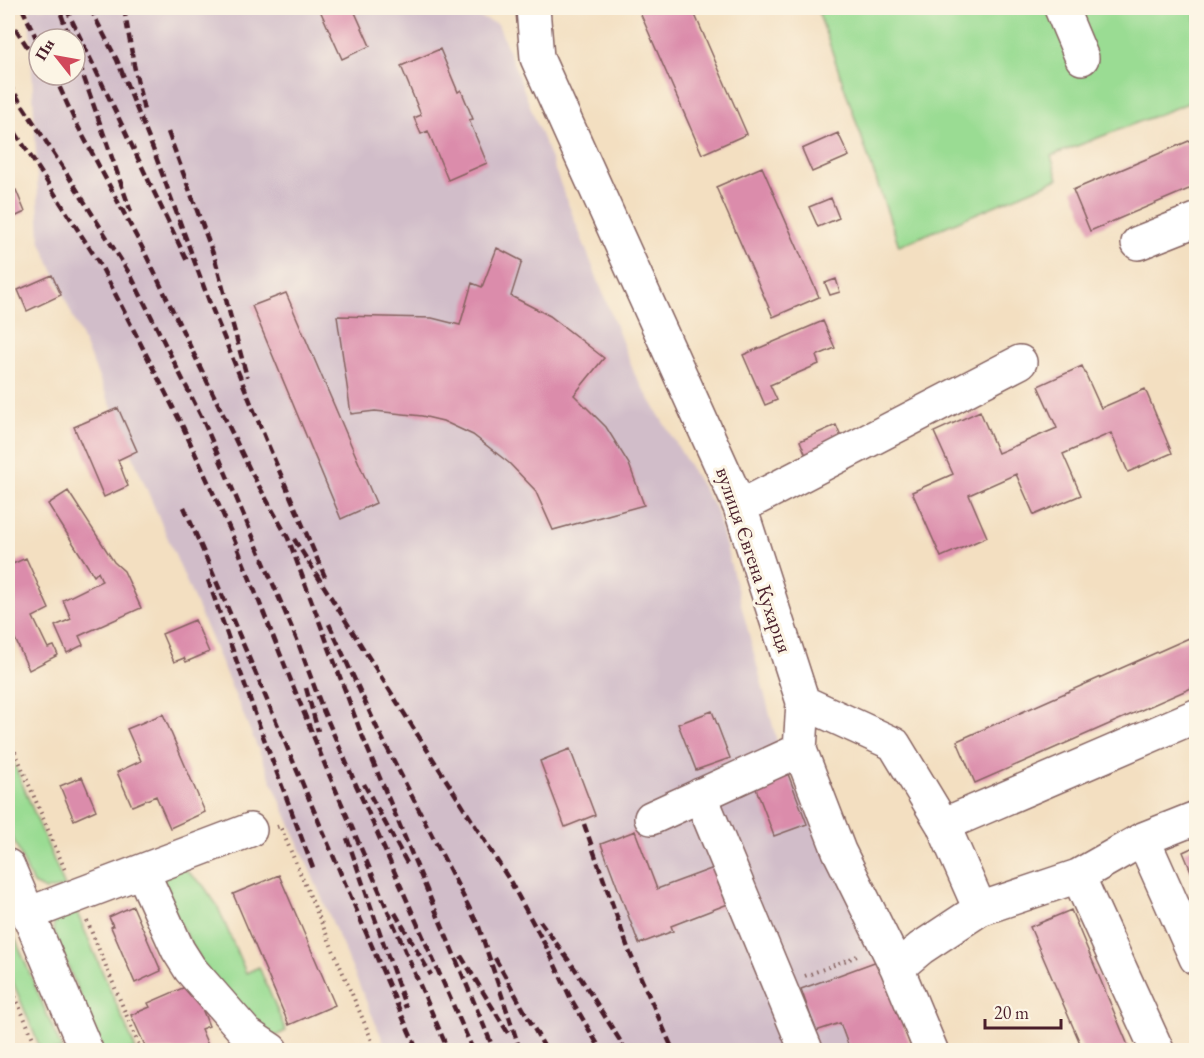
<svg xmlns="http://www.w3.org/2000/svg" width="1204" height="1058" viewBox="0 0 1204 1058" font-family="'EB Garamond',serif">
	<style>
		.industrial { fill: #d1bdc9; fill-rule: evenodd }
		.green { fill: #9adc93; stroke: #727e5f; stroke-width: 1.5 }
		.building { fill: #db8cab }
		.lines { fill: none; stroke-linecap: round; stroke-linejoin: round }
		.minor-casing { stroke: #856260; stroke-width: 36 }
		.path { stroke: #856260; stroke-width: 4; stroke-dasharray: 1.5 4.5; stroke-linecap: butt }
		.minor { stroke: #fff; stroke-width: 33 }
		.rail { stroke: #4a1f2b; stroke-width: 4.5; stroke-dasharray: 9 4.5; stroke-linecap: butt }
		.labels { text-anchor: middle; stroke-width: 6; stroke-linejoin: round; paint-order: stroke }
		.street-label { font-size: 21px; fill: #4a1f2b; stroke: #fcf5e5 }
	</style>
	<rect width="100%" height="100%" fill="#fcf5e5"/>
	<filter id="ink" filterUnits="userSpaceOnUse"><feTurbulence type="fractalNoise" baseFrequency=".0167" numOctaves="2"/><feDisplacementMap in="SourceGraphic" scale="12" xChannelSelector="R" yChannelSelector="G"/><feConvolveMatrix kernelMatrix="1 2 1 2 8 2 1 2 1" color-interpolation-filters="sRGB"/></filter>
	<filter id="wash" filterUnits="userSpaceOnUse"><feTurbulence type="fractalNoise" baseFrequency=".008" numOctaves="4" result="noise"/><feDisplacementMap in="SourceGraphic" scale="24" xChannelSelector="R" yChannelSelector="G"/><feGaussianBlur stdDeviation="1.35" result="paint"/><feColorMatrix in="noise" values="0 0 0 0 0 0 0 0 0 0 0 0 0 0 0 0 0 1.4 0 .05"/><feComposite in="paint" operator="in"/></filter>
	<g filter="url(#wash)">
		<rect width="100%" height="100%" fill="#f3dfc1"/>
		<path class="industrial" d="M29,8H452L498,24L635,375L717,512L781,757L880,960L912,1050H387L40,240ZM39,39H75V75H39Z"/>
		<path class="green" d="M817,8H1196V100L1051,156L1058,179L899,246Z
			M9,752L65,887L45,890L33,884L8,827V753Z
			M183,868L203,885L217,905L246,973L259,967L286,1031L267,1040L222,997L154,879Z
			M75,908L136,1050H102L53,929L55,920Z
			M8,920L12,931L62,1050H41L8,970Z"/>
		<g id="blocks">
			<path class="building" d="M319,8H353L370,46L342,59Z
				M638,8H692L747,134L702,154Z
				M440,49L458,92L461,90L473,119L469,120L487,163L448,180L428,131L421,134L414,118L421,115L401,66Z
				M838,133L849,156L812,172L802,149Z
				M1196,138V186L1090,231L1073,190Z
				M762,167L819,297L773,317L716,187Z
				M8,184L11,192L16,190L25,212L8,220Z
				M831,198L839,218L818,227L809,207Z
				M497,248L522,261L511,296L550,316L604,358L574,395L606,427L629,464L644,505L553,530L535,490L509,463L473,435L443,421L422,416L375,411L351,414L337,316L432,318L460,325L472,283L482,287Z
				M52,275L61,295L27,311L18,290Z
				M836,279L840,292L830,295L825,283Z
				M286,293L376,503L341,519L252,306Z
				M823,321L835,348L816,356L819,364L770,385L777,400L765,405L743,355Z
				M1082,366L1101,408L1145,389L1172,453L1128,472L1111,433L1063,454L1081,495L1034,515L1016,474L969,495L987,537L941,557L912,492L953,474L934,432L980,411L998,453L1057,428L1038,386Z
				M118,408L137,451L118,460L128,486L104,497L74,427Z
				M836,425L844,444L808,460L800,441Z
				M68,491L114,562L124,571L141,608L79,636L83,645L67,653L55,626L71,619L63,600L102,581L98,572L94,576L48,504Z
				M26,558L49,609L33,617L48,648L54,646L58,655L29,670L8,623V566Z
				M195,620L209,652L186,662L184,658L174,662L162,634Z
				M1196,635V686L975,783L957,741Z
				M712,711L730,758L696,770L678,724Z
				M163,714L205,812L170,828L156,796L132,806L117,772L141,761L127,729Z
				M570,749L595,815L565,827L540,761Z
				M788,774L807,824L774,836L755,786Z
				M82,777L96,810L74,820L60,786Z
				M635,831L657,889L719,866L733,902L671,926L673,931L639,944L601,844Z
				M1196,846V883L1183,852Z
				M279,875L335,1005L289,1025L233,894Z
				M133,906L161,971L135,983L111,927L113,926L109,917Z
				M1071,910L1130,1050H1083L1030,927Z
				M880,960L912,1050H850L840,1023L816,1031L801,989Z
				M192,984L209,1026L201,1029L210,1050H147L131,1015L150,1007L148,1003Z"/>
		</g>
	</g>
	<g filter="url(#ink)">
		<use href="#blocks" fill-opacity="0" stroke="#856260" stroke-width="1.5"/>
		<g class="lines">
			<defs>
				<path id="minor" d="M533,8L537,58L740,507L803,702L800,750L839,851L897,968L931,1050
					M1061,8L1082,58
					M1138,243L1196,220
					M740,507L1020,362
					M803,702L894,744L943,825L1196,716
					M700,795L806,1050
					M651,818L800,750
					M943,825L980,909
					M1143,839L1196,958
					M8,866L86,1050
					M142,871L178,950L190,969L247,1034L271,1050
					M1078,876L1157,1050
					M28,914L250,830
					M897,968L921,948L980,909L1078,876L1143,839L1196,818"/>
			</defs>
			<use href="#minor" class="minor-casing"/>
			<path class="path" d="M8,735L65,870
				M277,827L280,826L376,1050
				M87,921L141,1050
				M805,976L860,955
				M8,980L38,1050"/>
			<use href="#minor" class="minor"/>
			<path class="rail" d="M22,8L39,44
				M66,8L187,261
				M90,8L117,60L153,149L209,301L266,440L325,577
				M124,8L134,65L144,111
				M61,14L70,39
				M8,17L39,65
				M75,52L131,212
				M54,75L74,119L143,249L250,470L288,538L361,733L494,1050
				M8,83L67,174L131,276L203,420L297,640L323,710L473,1050
				M8,121L101,266L183,427L231,532L325,765L448,1050
				M168,132L215,259L247,377
				M184,507C263,688 338,870 417,1050
				M294,539L510,881L548,950L571,999L601,1050
				M208,580L263,736L313,868
				M329,624L377,728L479,927L520,1050
				M306,688L318,731
				M364,784L407,863
				M584,824L629,951L673,1050
				M347,838L406,1008
				M395,913L431,975
				M540,921L575,969L626,1050
				M461,956L508,1033
				M495,958L546,1050"/>
		</g>
	</g>
	<g class="labels">
		<g class="street-label">
			<text transform="translate(754 560) rotate(71)" y="7">вулиця Євгена Кухарця</text>
		</g>
	</g>
	<rect width="1204" height="1058" fill="none" stroke="#fcf5e5" stroke-width="30"/>
	<g transform="translate(57 57) rotate(301)"><circle r="28" fill="#fcf5e5" stroke="#b59f9b" stroke-width="1.5"/>
	<path d="M0-4.5L10 22L0 15L-10 22Z" fill="#d1495b"/>
	<text y="-9" font-size="16" font-weight="bold" text-anchor="middle" fill="#4a1f2b">Пн</text>
	</g>
	<path d="M985 1019v9h76v-9" fill="none" stroke="#4a1f2b" stroke-width="3"/>
	<text x="994" y="1019" font-size="18" fill="#4a1f2b" stroke="#fcf5e5" stroke-width="4.5" paint-order="stroke">20 m</text>
</svg>
